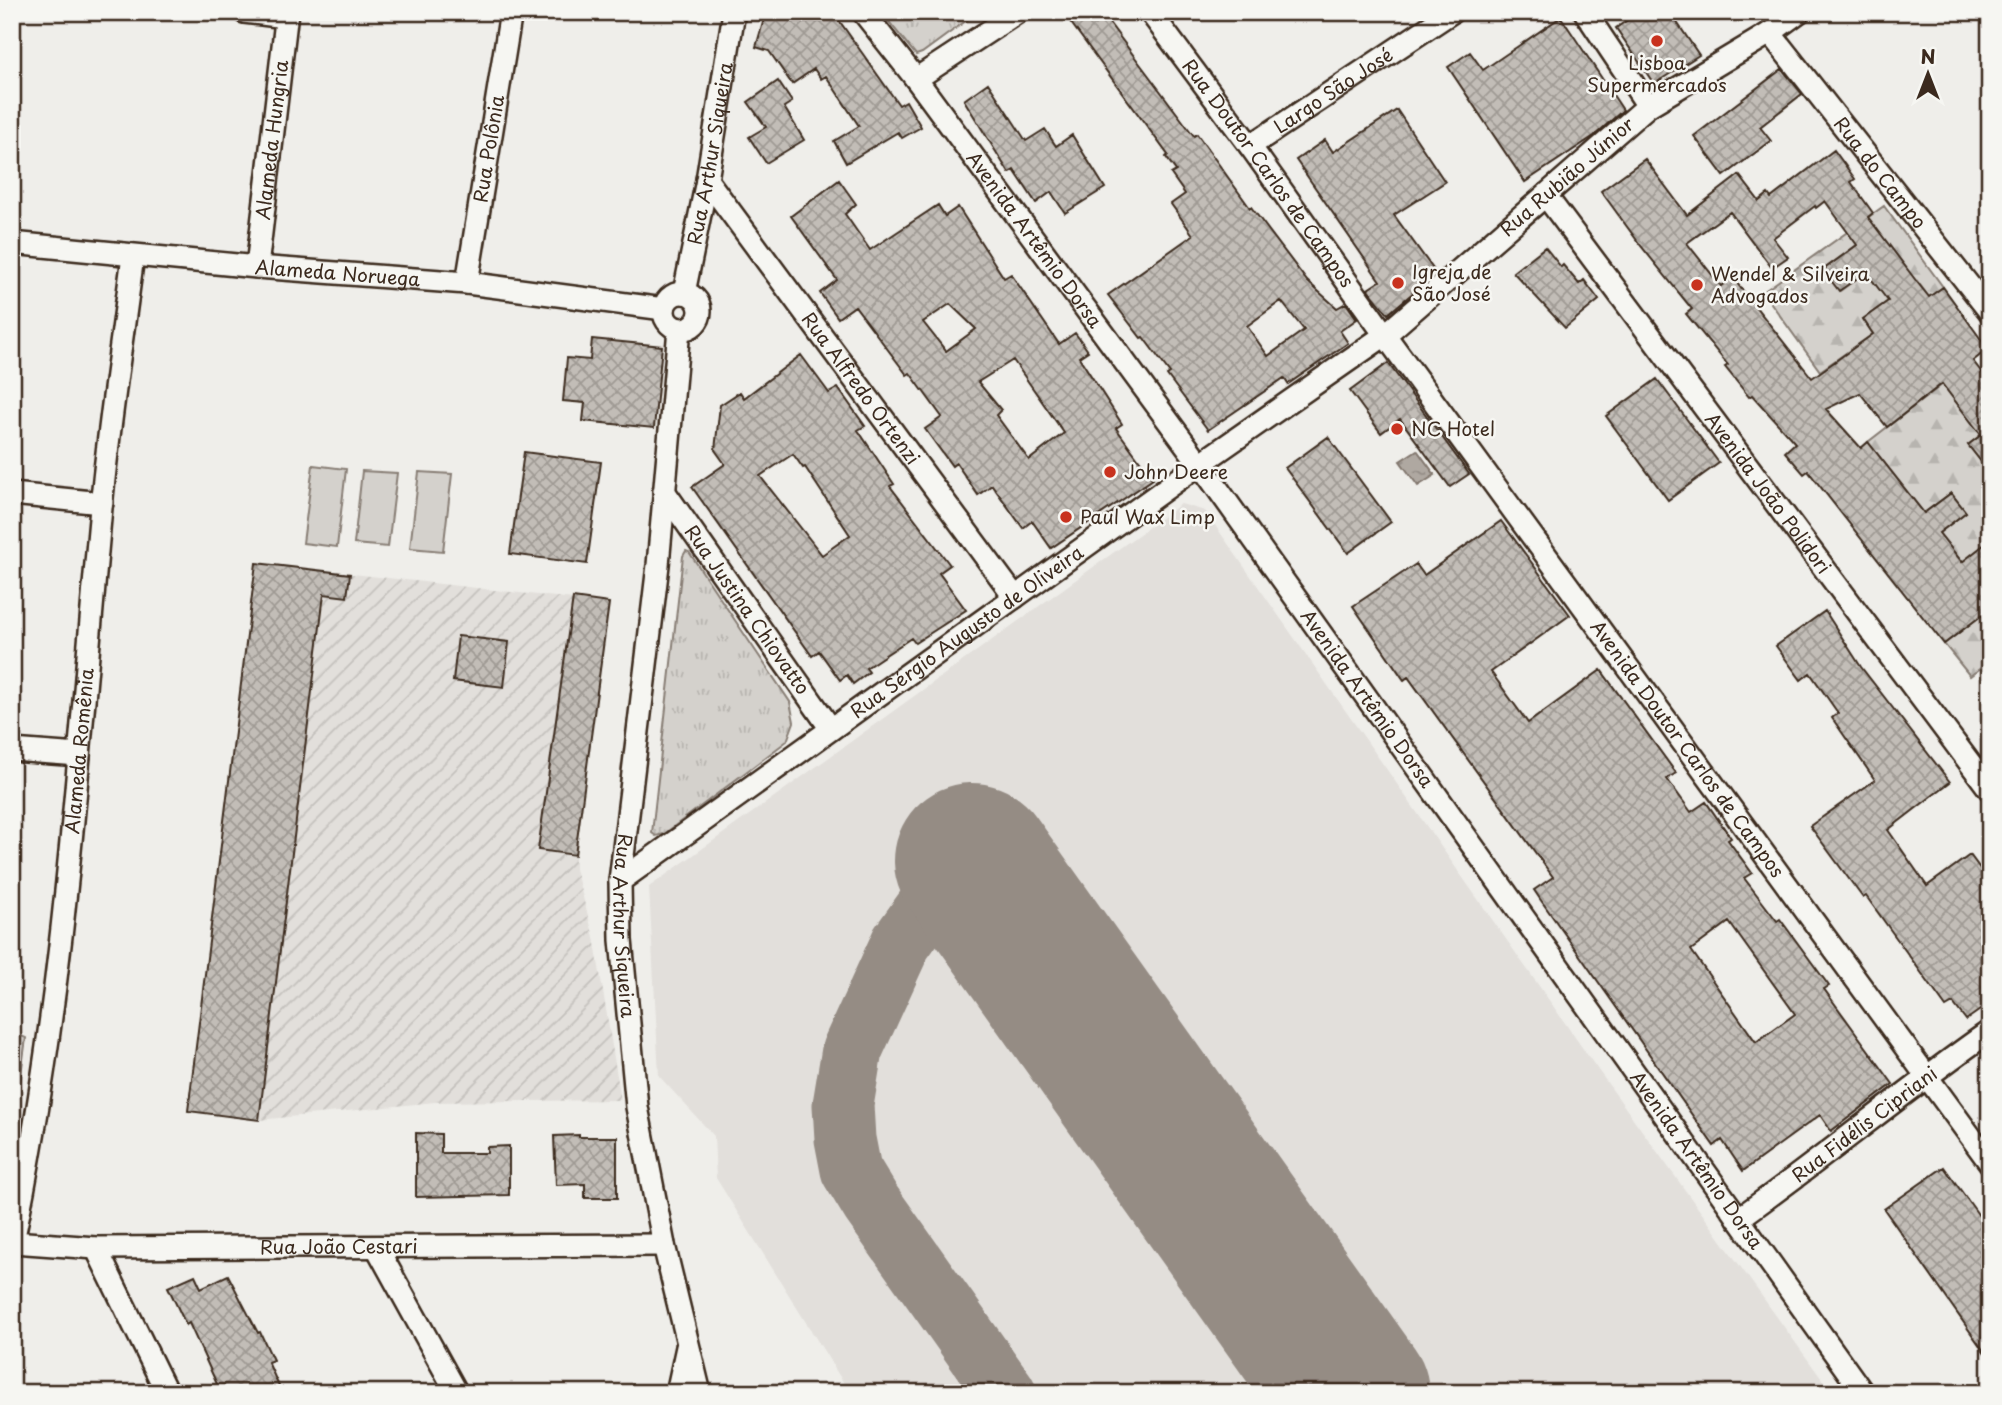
<svg xmlns="http://www.w3.org/2000/svg" width="2002" height="1405" viewBox="0 0 2002 1405" font-family="'Playpen Sans',sans-serif">
	<style>
		.built { fill: #e2dfdb }
		.industrial { fill: url(#industrial-furrows) }
		.grass { fill: #d4d1cc; stroke: #887e75; stroke-width: 2 }
		.forest { fill: url(#forest-firs); stroke: #887e75; stroke-width: 2; fill-rule: evenodd }
		.park { fill: url(#park-tufts); stroke: #887e75; stroke-width: 2 }
		.water { fill: url(#water-ripples); stroke: #81766d; stroke-width: 2 }
		.lines { fill: none; stroke-linecap: round; stroke-linejoin: round }
		.taxiway { stroke: #958c84; stroke-width: 61 }
		.runway { stroke: #958c84; stroke-width: 156 }
		.building { fill: url(#building-cross-hatch); stroke: #3b2a1e; stroke-width: 2; fill-rule: evenodd }
		.street-casing { stroke: #3b2a1e; stroke-width: 26 }
		.street { stroke: #f6f6f2; stroke-width: 21 }
		.poi-dot { fill: #c8321e; stroke: #f6f6f2; stroke-width: 2.5 }
		.labels { text-anchor: middle; stroke-width: 5; stroke-linejoin: round; paint-order: stroke }
		.poi-label { font-size: 19px; fill: #3b2a1e; stroke: #f6f6f2; text-anchor: start }
		.street-label { font-size: 19px; fill: #3b2a1e; stroke: #f6f6f2 }
	</style>
	<defs>
		<pattern id="industrial-furrows" width="10" height="10" patternUnits="userSpaceOnUse" patternTransform="scale(1.75)"><rect width="10" height="10" fill="#e2dfdb"/><path d="M-1 1l2-2M0 10L10 0M9 11l2-2" fill="none" stroke="#c3c0bc"/></pattern>
		<pattern id="forest-firs" width="22" height="20" patternUnits="userSpaceOnUse" patternTransform="scale(1.75)"><rect width="22" height="20" fill="#d4d1cc"/><path d="M5 1l3.5 6h-7zM16 11l3.5 6h-7z" fill="#b7b4af"/></pattern>
		<pattern id="park-tufts" width="24" height="20" patternUnits="userSpaceOnUse" patternTransform="scale(1.75)"><rect width="24" height="20" fill="#d4d1cc"/><path d="M3 7l-1-3M5 7V3M7 7l1-3M15 17l-1-3M17 17v-4M19 17l1-3" fill="none" stroke="#b7b4af"/></pattern>
		<pattern id="water-ripples" width="26" height="14" patternUnits="userSpaceOnUse" patternTransform="scale(1.75)"><rect width="26" height="14" fill="#afa8a1"/><path d="M2 4q2-2 4 0t4 0M15 11q2-2 4 0t4 0" fill="none" stroke="#908983"/></pattern>
		<pattern id="building-cross-hatch" width="8" height="8" patternUnits="userSpaceOnUse" patternTransform="scale(1.75)"><rect width="8" height="8" fill="#c2bdb7"/><path d="M0 0l8 8M0 8l8-8" fill="none" stroke="#9f9a94"/></pattern>
	</defs>
	<rect width="100%" height="100%" fill="#efeeea"/>
	<filter id="ink" filterUnits="userSpaceOnUse"><feTurbulence type="fractalNoise" baseFrequency=".0143" numOctaves="2"/><feDisplacementMap in="SourceGraphic" scale="14" xChannelSelector="R" yChannelSelector="G"/><feConvolveMatrix kernelMatrix="1 2 1 2 8 2 1 2 1" color-interpolation-filters="sRGB"/></filter>
	<g filter="url(#ink)">
		<path class="built" d="M1181,504L1205,511L1598,1070L1832,1393H850L716,1178L714,1136L659,1076L649,887Z"/>
		<path class="industrial" d="M256,563L609,603L575,855V869L594,937L621,1100L435,1102L259,1120L188,1112Z"/>
		<path class="grass" d="M313,465L346,469L337,547L303,543Z
			M362,471L397,473L388,547L354,544Z
			M419,472L452,474L443,551L410,548Z"/>
		<path class="forest" d="M1884,206L1943,287L1929,297L1917,281L1863,319L1873,334L1820,371L1763,292ZM1877,230L1880,290L1866,272L1840,291L1823,270Z
			M1943,384L1982,434L1968,445L1990,473V540L1986,543L1978,582L1939,533L1966,512L1951,493L1924,513L1868,442Z
			M1990,609V661L1970,676L1944,644Z
			M12,1032L26,1038L12,1140Z"/>
		<path class="park" d="M881,12H978L922,53L916,55Z
			M686,551L689,552L790,702L794,722L787,741L664,834L656,836L652,833L683,556Z"/>
		<path class="water" d="M1417,450L1435,475L1418,486L1400,461Z"/>
		<g class="lines">
			<path class="taxiway" d="M972,861L926,908L901,943L852,1050L843,1105L845,1139L851,1170L871,1203L1006,1393"/>
			<path class="runway" d="M972,861L1351,1393"/>
		</g>
		<path class="building" d="M766,12H833L899,105L906,101L921,127L902,138L898,132L846,163L834,141L859,126L826,76L821,79L814,69L792,84L769,51L756,47Z
			M1063,12H1101L1194,136L1197,134L1250,208L1251,207L1307,281L1337,308L1346,303L1357,319L1340,331L1348,343L1288,384L1284,378L1208,430L1167,375L1170,373L1143,337L1141,338L1108,295L1193,235L1171,204L1185,194L1171,174L1176,171L1166,157L1168,155ZM1281,301L1304,330L1268,356L1247,326Z
			M1639,12H1670L1699,55L1654,84L1616,28Z
			M1561,17L1623,110L1594,136L1525,182L1448,67L1470,52L1483,70Z
			M1782,69L1802,94L1760,127L1771,141L1724,176L1694,136Z
			M778,81L792,102L784,107L804,140L766,163L749,137L766,127L748,102Z
			M988,83L1026,141L1045,129L1056,146L1072,135L1105,188L1065,213L1051,192L1036,203L1014,170L1009,173L964,100Z
			M1397,110L1445,182L1394,215L1433,269L1417,279L1421,286L1388,314L1368,289L1380,281L1296,160L1325,140L1333,152Z
			M1834,150L1855,179L1851,182L1873,213L1868,217L1917,282L1929,297L1943,287L1988,349L1973,361L1990,383V473L1968,445L1981,435L1942,384L1887,427L1860,393L1826,409L1861,448L1868,442L1924,513L1951,493L1966,512L1939,533L1962,562L1990,540V609L1944,644L1808,471L1804,474L1785,452L1795,443L1752,395L1749,397L1725,367L1728,365L1686,314L1692,309L1641,246L1601,191L1645,159L1687,215L1739,175L1759,201L1768,194L1771,198ZM1825,201L1857,245L1823,270L1839,291L1866,272L1888,301L1863,319L1873,334L1812,378L1732,277L1721,286L1687,243L1730,212L1772,268L1788,257L1773,238L1815,206L1816,208Z
			M839,180L856,204L845,214L870,250L938,205L945,216L958,207L1004,278L1011,274L1059,344L1075,333L1081,341L1088,351L1079,357L1122,424L1116,428L1153,479L1051,548L1032,521L1023,528L992,485L978,495L956,463L952,466L925,429L942,417L910,373L907,375L855,306L838,318L820,293L837,280L791,216ZM950,304L976,329L946,351L923,322ZM1013,360L1064,433L1029,460L996,415L1001,410L978,382Z
			M1545,247L1561,267L1563,265L1579,284L1584,280L1599,300L1565,328L1513,272Z
			M592,339L662,346L654,428L583,421L585,403L563,401L567,358L590,360Z
			M801,355L829,393L838,388L865,426L858,430L894,484L890,486L950,565L939,573L966,610L915,643L911,638L866,668L869,672L853,684L847,675L840,680L819,651L812,656L692,487L725,464L715,450L720,405L740,392L744,398ZM793,454L803,468L805,467L850,535L822,555L760,476Z
			M1388,363L1469,474L1450,487L1400,419L1381,433L1350,391Z
			M1657,379L1719,463L1668,500L1606,416Z
			M1328,437L1391,522L1348,553L1285,468Z
			M524,452L601,462L587,564L510,554Z
			M1501,521L1570,615L1491,672L1528,723L1601,670L1676,773L1667,779L1691,812L1706,802L1731,838L1728,840L1752,873L1744,878L1777,921L1780,919L1829,986L1824,989L1893,1084L1831,1131L1820,1115L1743,1171L1722,1140L1714,1146L1540,899L1534,890L1553,877L1408,677L1404,680L1353,606L1416,564L1424,575ZM1729,922L1795,1014L1756,1042L1691,950Z
			M256,563L350,574L347,597L324,594L259,1120L188,1111Z
			M573,598L609,603L575,855L538,850Z
			M1825,611L1861,667L1950,782L1888,830L1927,886L1970,855L1990,882V1003L1966,1020L1953,1003L1946,1007L1866,896L1863,898L1810,826L1875,780L1832,718L1838,713L1810,673L1801,680L1776,646Z
			M458,636L509,642L504,687L453,681Z
			M416,1133L441,1134V1153H487V1147L509,1146V1195L416,1197Z
			M579,1135V1137H617V1198H585V1184L556,1185L554,1136Z
			M1944,1167L1990,1231V1360L1884,1209Z
			M195,1275L201,1288L228,1275L258,1333L260,1332L273,1360L268,1362L282,1393H221L189,1323L186,1325L168,1287Z"/>
		<g class="lines">
			<defs>
				<g id="street">
					<path d="M244,12L286,17"/>
					<path id="s1" d="M863,12L916,79L1200,464L1863,1393"/>
					<path id="s2" d="M1150,12L1250,146L1385,335L1990,1163"/>
					<path d="M1585,12L1648,106"/>
					<path id="s3" d="M1770,33L1990,312"/>
					<path d="M916,79L1018,12"/>
					<path id="s4" d="M1250,146L1452,12"/>
					<path id="s5" d="M707,180L1015,597"/>
					<path id="s6" d="M1546,196L1990,790"/>
					<path id="s7" d="M12,243L257,267L467,283L664,309"/>
					<path id="s8" d="M257,267L287,12"/>
					<path id="s9" d="M467,283L511,12"/>
					<path id="s10" d="M684,293L707,180L734,12"/>
					<circle cx="682" cy="311" r="18"/>
					<path id="s11" d="M679,329L658,565L620,881L621,940L637,1107L664,1245L700,1393"/>
					<path id="s12" d="M664,491L831,729"/>
					<path d="M12,494L102,503"/>
					<path d="M12,750L79,755"/>
					<path id="s13" d="M620,881L1200,464L1385,335L1648,106L1770,33L1799,12"/>
					<path id="s14" d="M1738,1219C1824,1158 1904,1091 1990,1031"/>
					<path id="s15" d="M13,1242L96,1248L664,1245"/>
					<path id="s16" d="M12,1246C64,1004 78,754 101,508C109,424 122,340 133,256"/>
					<path d="M96,1248L167,1393"/>
					<path d="M377,1248L457,1393"/>
					<path d="M677,1393L687,1347"/>
				</g>
			</defs>
			<use href="#street" class="street-casing"/>
			<use href="#street" class="street"/>
		</g>
	</g>
	<g class="poi-dot">
		<circle cx="1657" cy="41" r="7"/>
		<circle cx="1398" cy="283" r="7"/>
		<circle cx="1697" cy="285" r="7"/>
		<circle cx="1397" cy="429" r="7"/>
		<circle cx="1110" cy="472" r="7"/>
		<circle cx="1066" cy="517" r="7"/>
	</g>
	<g class="labels">
		<g class="poi-label">
			<text x="1657" y="70" text-anchor="middle">Lisboa<tspan x="1657" dy="22">Supermercados</tspan></text>
			<text x="1412" y="279">Igreja de<tspan x="1412" dy="22">São José</tspan></text>
			<text x="1711" y="281">Wendel &amp; Silveira<tspan x="1711" dy="22">Advogados</tspan></text>
			<text x="1411" y="436">NC Hotel</text>
			<text x="1124" y="479">John Deere</text>
			<text x="1080" y="524">Paul Wax Limp</text>
		</g>
		<g class="street-label">
			<text dy="7" stroke="none"><textPath href="#s4" startOffset="100">Largo São José</textPath></text>
			<text dy="7" stroke="none"><textPath href="#s8" startOffset="128">Alameda Hungria</textPath></text>
			<text dy="7" stroke="none"><textPath href="#s9" startOffset="136">Rua Polônia</textPath></text>
			<text dy="7" stroke="none"><textPath href="#s10" startOffset="142">Rua Arthur Siqueira</textPath></text>
			<text dy="7" stroke="none"><textPath href="#s2" startOffset="200">Rua Doutor Carlos de Campos</textPath></text>
			<text dy="7" stroke="none"><textPath href="#s3" startOffset="178">Rua do Campo</textPath></text>
			<text dy="7" stroke="none"><textPath href="#s13" startOffset="1181">Rua Rubião Júnior</textPath></text>
			<text dy="7" stroke="none"><textPath href="#s1" startOffset="285">Avenida Artêmio Dorsa</textPath></text>
			<text dy="7" stroke="none"><textPath href="#s7" startOffset="327">Alameda Noruega</textPath></text>
			<text dy="7" stroke="none"><textPath href="#s5" startOffset="259">Rua Alfredo Ortenzi</textPath></text>
			<text dy="7" stroke="none"><textPath href="#s6" startOffset="371">Avenida João Polidori</textPath></text>
			<text dy="7" stroke="none"><textPath href="#s12" startOffset="145">Rua Justina Chiovatto</textPath></text>
			<text dy="7" stroke="none"><textPath href="#s13" startOffset="427">Rua Sérgio Augusto de Oliveira</textPath></text>
			<text dy="7" stroke="none"><textPath href="#s1" startOffset="852">Avenida Artêmio Dorsa</textPath></text>
			<text dy="7" stroke="none"><textPath href="#s2" startOffset="912">Avenida Doutor Carlos de Campos</textPath></text>
			<text dy="7" stroke="none"><textPath href="#s16" startOffset="500">Alameda Romênia</textPath></text>
			<text dy="7" stroke="none"><textPath href="#s11" startOffset="600">Rua Arthur Siqueira</textPath></text>
			<text dy="7" stroke="none"><textPath href="#s14" startOffset="158">Rua Fidélis Cipriani</textPath></text>
			<text dy="7" stroke="none"><textPath href="#s1" startOffset="1419">Avenida Artêmio Dorsa</textPath></text>
			<text dy="7" stroke="none"><textPath href="#s15" startOffset="326">Rua João Cestari</textPath></text>
		</g>
	</g>
	<rect width="2002" height="1405" fill="none" stroke="#f6f6f2" stroke-width="42"/>
	<rect x="21" y="21" width="1960" height="1363" fill="none" stroke="#3b2a1e" stroke-width="2.5" filter="url(#ink)"/>
	<g transform="translate(1928 74)" stroke="#f6f6f2" stroke-width="5" paint-order="stroke">
	<path d="M0-5L12 26L0 18L-12 26Z" fill="#3b2a1e"/>
	<text y="-10" font-size="19" font-weight="bold" text-anchor="middle" fill="#3b2a1e">N</text>
	</g>
</svg>
